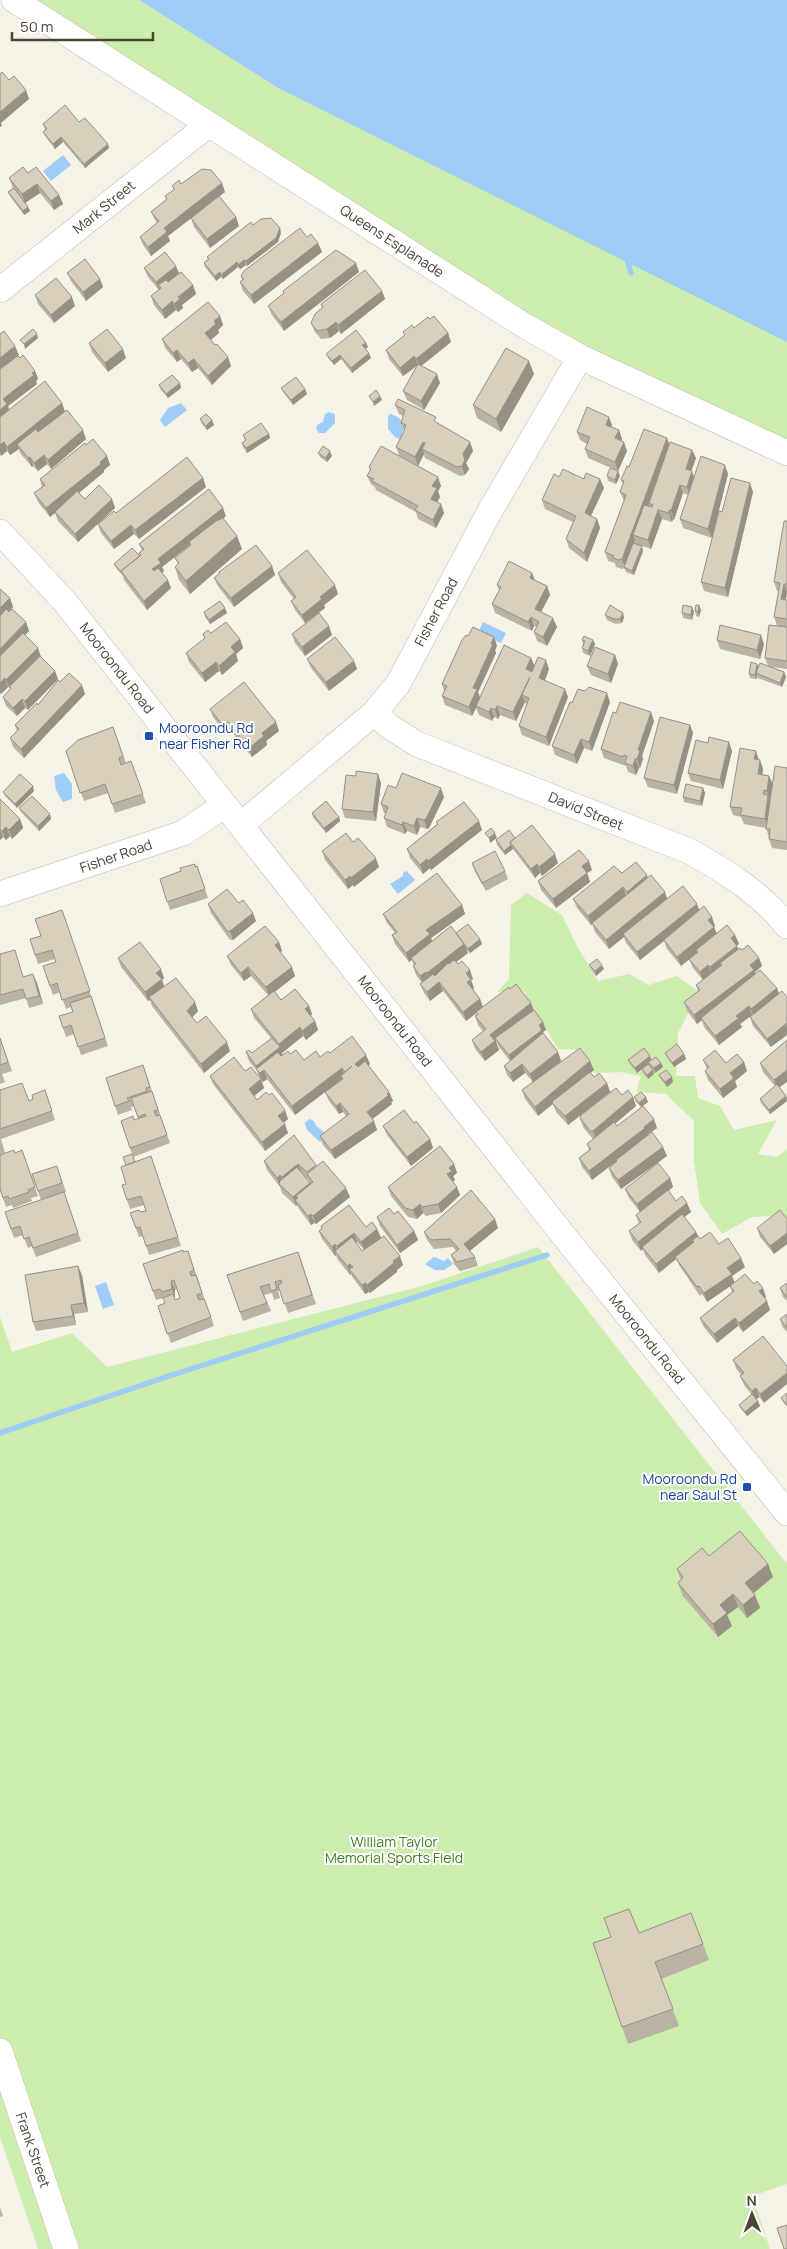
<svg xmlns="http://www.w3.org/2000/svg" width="787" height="2249" viewBox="0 0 787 2249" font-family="Manrope,sans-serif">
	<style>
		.green { fill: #ccedad }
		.water { fill: #9fcdf7 }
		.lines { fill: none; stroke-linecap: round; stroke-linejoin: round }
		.stream { stroke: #9fcdf7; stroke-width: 5.5 }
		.minor-casing { stroke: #c2bba9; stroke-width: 26 }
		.minor { stroke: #fff; stroke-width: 25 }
		.wall { fill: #bab2a2; fill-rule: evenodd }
		.shaded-wall { fill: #979184 }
		.building { fill: #d8cfbc; stroke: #979184 }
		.transit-dot { fill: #1a4fb4; stroke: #fff; stroke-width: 2 }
		.labels { text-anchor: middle; stroke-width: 4; stroke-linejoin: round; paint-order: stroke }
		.street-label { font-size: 14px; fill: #4a4336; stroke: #fff }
		.transit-label { font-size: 14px; fill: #164399; stroke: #fff; text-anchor: start }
		.park-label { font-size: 14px; fill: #408222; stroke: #fff }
	</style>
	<rect width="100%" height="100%" fill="#f5f2e8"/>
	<path class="green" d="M14,0H139L278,88L626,261L787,83V453L580,357Z
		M527,893L562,915L577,946L598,981L629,974L649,985L677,976L699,992L678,1033L676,1076H695L698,1098L720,1106L734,1130L777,1120L758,1154L777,1157L787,1149V1241L775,1216L752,1217L722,1234L700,1203L694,1161V1121L666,1094L636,1092L641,1076L620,1072L594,1073L583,1050L558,1049L523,990L497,992L509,979L511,905Z
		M538,1247L787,1564V2184L752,2196L770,2249H38L0,2137V1317L12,1352L72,1333L107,1367L422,1286Z"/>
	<path class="water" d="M139,0H787V342L278,88Z
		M63,155L71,165L51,181L43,171Z
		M181,403L187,410L165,427L160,420L168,408Z
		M329,412L335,414V423L325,433H319L316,429L317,425L323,422L325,414Z
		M391,414L398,417L405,425L400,439L395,437L388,429V416Z
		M483,622L506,633L501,643L478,633Z
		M64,773L72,784V799L63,802L56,790L54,776Z
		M407,871L415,880L398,894L390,884L403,876V873Z
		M309,1119L314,1121L316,1126L324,1132L325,1138L320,1142L307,1130L305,1123Z
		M434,1257L444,1261L448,1258L453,1264L444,1270H435L425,1264Z
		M106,1282L114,1305L103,1309L95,1286Z"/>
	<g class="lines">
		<path class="stream" d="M626,256L631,273
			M0,1433L169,1376L547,1255"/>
		<defs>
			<path id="minor" d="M14,0L525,326L580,357L787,453
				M0,290L208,125
				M0,532L65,602L564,1236L787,1513
				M374,713L390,727L417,744L689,851C725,871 761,893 787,926
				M241,825L374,713L398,684L490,511L580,357
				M0,894L183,833L225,805
				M0,2051L66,2249"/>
		</defs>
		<use href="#minor" class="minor-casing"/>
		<use href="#minor" class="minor"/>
	</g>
	<path class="wall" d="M43,124L109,148L85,168L63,142L55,149L45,136L43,132L45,130Z
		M28,173L59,195L63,204L54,210L40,193L25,203L30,211L24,215L10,196L8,192L13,188L9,178Z
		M181,184L225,192L168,236L170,241L151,256L143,245L140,237L157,223L155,220L151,212L166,200L165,196L174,190L172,186Z
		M236,217L239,226L210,248L194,227L191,218Z
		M253,225L281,233L278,242L247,266L246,265L240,269L238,267L223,279L221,277L216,281L205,267L204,263L208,259L207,257Z
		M307,237L318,243L322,252L254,304L243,291L240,282L242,280L241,276Z
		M144,268L179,274L193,285L196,294L182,305L183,308L178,312L176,310L165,319L154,305L151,296L159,290L148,277Z
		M359,272L284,331L272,315L268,306L284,294L283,291Z
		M67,273L100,279L103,287L86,301L71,281Z
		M382,291L385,299L341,334L339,331L330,338L321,339L315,332L311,323L322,308L321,304Z
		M35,295L75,306L54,323L38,304Z
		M220,316L223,325L218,330L219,333L211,340L231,366L212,385L198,368L192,372L181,359L177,362L165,348L162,339Z
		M430,319L448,333L451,342L421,366L440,383L424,410L407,400L403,391L418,365L403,376L389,359L386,350L405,335L403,332L414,328Z
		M89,343L126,358L108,372L92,352Z
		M366,343L368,347L365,349L371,358L352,373L341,359L334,365L328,358L326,354Z
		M20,358L35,371L38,379L36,381L37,384L8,406L9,410L62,403L65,412L86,439L51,469L47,464L38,471L33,466L32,467L20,453L19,449L10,455L7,451L1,456L0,454V369Z
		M534,374L501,432L477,418L473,405Z
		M159,385L181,388L168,398L161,390Z
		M281,388L305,389L307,394L293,405L283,392Z
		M395,405L438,424L470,442L473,451L466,463L469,469L465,475L460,476L425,458L424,454L418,466L441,486L438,491L440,497L437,502L441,504L444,513L436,528L418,519L416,512L376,490L375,487L371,484L367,476L370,471L369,467L399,455L396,447L404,431L401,423L403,416L399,414Z
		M200,419L212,420L214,425L207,430L202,424Z
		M612,425L611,427L619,430L622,439L621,441L627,451L618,471L588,458L585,449L587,444L580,440L577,432Z
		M269,434L270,438L247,453L243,447L242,443L245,440L243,435Z
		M667,438L669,445L696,458L691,471L694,477L728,474L712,538L683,528L680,519L688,495L683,493L674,520L673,519L672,522L662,519L651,549L637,544L643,551L634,575L626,572L624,568L622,569L616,567L615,563L608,561L605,552L624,501L620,492L623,484L621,480L629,467Z
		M86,445L107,456L110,465L104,470V472L79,493L85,499H112L115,508L101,521L116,513L203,478L206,487L139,539L134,534L114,549L101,533L98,524L78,542L58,521L55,513L50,517L38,502L34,493L42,487L40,479Z
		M318,453L332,456L327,462L320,457Z
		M607,476H620L616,484L608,481Z
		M559,477L600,479L604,488L591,516L597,519L600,528L587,562L569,548L566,539L573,522L545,509L542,500Z
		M753,492L728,597L704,591L701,582Z
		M226,516L223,519L242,549L190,594L179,580L175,567L178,564L175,558L191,546L190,545L162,567L164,571L162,573L171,588L147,610L124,580L123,576L116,568L114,564L140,556L139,553L142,551L139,544Z
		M787,521V592L786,600H787V669L771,667L784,672L786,677L782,687L758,678L757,676V679L750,678L749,674L757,664L758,667L768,666L765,658L777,626L774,617L779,591H777L774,582Z
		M272,566L275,575L234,607L218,586L214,578L220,573L219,572Z
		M278,573L338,594L324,605L325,608L305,623L295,610L291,601L294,599L281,582Z
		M532,573L535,580L547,586L550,595L541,612L557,627L547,646L537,641L534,632L537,627L534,626L532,631L495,613L492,604L499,590L497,585Z
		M0,589L10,598L13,607L8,612L26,622L29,631L25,635L58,679L28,710L25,708L17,716L6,706L3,697L10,689V688L8,687L1,694L0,693Z
		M692,607L694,612L692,620L683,618L682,613Z
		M701,610L699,617L696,616L695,611Z
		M204,612L227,613L210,624L205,617Z
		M605,615L624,617L622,623L616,624L607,620Z
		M211,633L240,639L243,648L236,654L238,661L222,675L219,671L205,682L189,662L186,653L204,639L203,634Z
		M292,634L332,635L305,656L295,643Z
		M468,636L494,637L497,646L495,650L496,653L478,692L480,697L531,658L534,666L549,669L545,681L568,697L549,746L522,735L519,726L527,705L526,704L525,702L516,721L500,715L498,719L494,717L492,721L479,715L476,708L472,716L445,705L442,696L444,691L442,684Z
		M582,640H593L595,644L590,656L583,653L582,648L583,644Z
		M717,640L764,644L760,659L720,649Z
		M615,655L618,664L611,683L591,675L587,666Z
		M307,659L354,661L357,669L329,691L311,668Z
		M60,682L85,694L24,758L13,747L10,738L17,731L15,725L38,705Z
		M585,691L610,702L592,751L584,748L577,764L555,755L552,746L572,703Z
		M210,709L279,731L266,741L267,745L252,757L231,731L226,734L213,717Z
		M654,721L642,756L643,759L640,768H639L636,775L628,772L626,766L604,758L601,749Z
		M690,725L693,733L677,794L648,787L644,778Z
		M113,727L126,763L131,761L146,803L115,813L108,793L84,801L66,751Z
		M708,743L732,751L723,789L691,781L688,773Z
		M759,760L763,769L762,775L769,776L773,784L787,768V850L772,848L769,839V837L766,828L744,824L741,817L733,815L730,807Z
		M381,783L376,821L345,818L342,809Z
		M396,788L444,797L429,828L427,829L420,827L417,835L407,831L405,834L387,827L384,818L386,813H384L381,804Z
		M703,788L705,793L702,806L684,802L683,797Z
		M34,791L17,808L5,796L3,792Z
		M0,799L20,819L23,828L12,839L10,836L6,840L3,837L0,840Z
		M19,808L51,819L39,831L21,812Z
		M312,813L339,817L340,821L326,833L313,817Z
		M436,822L482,830L431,870L430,868L423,874L410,858L407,849L437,824Z
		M515,838L558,863L542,876L540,873L535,878L513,849L505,855L497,845L496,840Z
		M353,842L379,867L354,887L353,885L348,889L325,860L322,851Z
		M472,863L505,871L508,879L486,891L475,872Z
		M197,866L208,898L170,910L160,879Z
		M592,870L587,873L590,882L556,908L541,890L538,881Z
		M622,873L648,878L667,898L699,910L715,926L714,927L716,933L735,935L739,944L737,945L738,949L759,958L762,966L755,972L756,974L777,988L779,994L771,1047L753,1026L750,1017L752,1015L740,1024L742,1027L719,1045L704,1027L702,1020L697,1024L687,1011L684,1002L698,991L696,985L703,980L693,968L689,959L681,966L667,949L664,941L640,960L626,943L624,937L609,949L595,932L592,924L591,925L577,908L573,899Z
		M239,903L256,921L233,940H230L211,913L208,904Z
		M462,905L465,914L431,938L432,941L456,933L480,939L482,944L470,953L466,949L468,953L456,962L473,979L471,980L474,988L473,989L480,999L483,1007L510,989L531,1003L534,1010L543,1022L546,1030L543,1032L544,1035L558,1052L561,1061L594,1070L590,1073L594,1077L607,1083L610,1092L568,1125L556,1112L553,1104L538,1116L525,1099L522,1090L533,1082L525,1073L513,1082L507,1075L504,1066L510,1061L499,1047L496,1041V1042L499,1050L485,1061L475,1049L472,1040L483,1031L478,1025L475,1016L477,1014V1013L466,1021L443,991L430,1001L424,993L420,984L422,983L416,975L413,966H414L412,960L409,962L395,944L392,935L395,933L387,923L383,914Z
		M62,910L108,1046L81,1055L74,1034L66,1037L59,1016L73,1012L71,1007L66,1009L60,992L53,995L43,966L56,962L55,959L38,964L30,939L41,936Z
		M279,942L282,951L280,952L295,976L275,992L281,1000L309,1006L312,1014L311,1016L315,1021L318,1030L306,1040L303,1036L282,1053L281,1051L282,1055L290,1054L304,1060L320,1057L330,1053L370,1064L368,1065L389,1092L393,1101L391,1102L392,1104L372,1119L377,1130L335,1159L323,1145L320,1136L346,1116L343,1112L339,1114L329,1101L325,1092L295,1115L267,1079L263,1082L261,1080L264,1088L254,1096L257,1100L288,1119L283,1123L288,1133L265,1151L213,1084L210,1076L245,1071L259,1077L257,1071L249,1061L246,1052L252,1053L271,1038L254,1018L251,1009L268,995L251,976L244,981L231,965L227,956Z
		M15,950L23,977L37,983L43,1004L29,1008L26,998L0,1005V954Z
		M118,958L164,978L162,980L164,986L198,1011L192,1017L197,1023L230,1051L204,1073L152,1006L150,1000L148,1001L121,967Z
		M589,965L604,969L596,976L591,969Z
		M0,1038L12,1071L2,1074L5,1082L0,1084Z
		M665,1053L684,1054L686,1059L674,1067L667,1057Z
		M628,1060H652L661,1063L663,1067L655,1073L653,1070L654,1074L648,1079L643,1073L642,1069L637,1073L630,1064Z
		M703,1060L726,1063L744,1062L747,1071L735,1081L737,1087L723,1098L708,1080L705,1071L707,1069Z
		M760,1063L787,1098V1101L770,1114L761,1103L760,1099L775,1086L763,1072Z
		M143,1065L170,1143L133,1157L135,1162L151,1156L181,1246L149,1255L143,1236L139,1237L130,1213L141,1212L146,1211L144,1205L130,1209L122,1185L126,1184V1165L132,1154L121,1121L134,1120L138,1119L134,1106L131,1107L132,1110L118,1115L106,1078Z
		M659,1075L673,1082L667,1087L661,1079Z
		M0,1090L29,1101L33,1099L45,1090L55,1120L1,1139L5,1153L0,1154Z
		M622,1095L633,1097L636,1106L615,1124L617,1126L657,1128L647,1135L667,1156L621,1189L612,1177L609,1168L616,1161L592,1180L582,1167L579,1158L589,1150L587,1144L593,1139L583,1127L580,1118Z
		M634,1097L648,1102L641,1107L636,1102Z
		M414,1123L430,1139L433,1148L411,1166L387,1135L383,1126Z
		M22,1150L38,1196L31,1198L32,1201L13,1208L12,1205L6,1207L0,1189L15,1153Z
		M264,1161L316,1165L350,1197L316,1224L314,1223L311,1225L299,1209L297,1205L296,1206L282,1193L280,1187L267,1170ZM302,1174L309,1180L310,1185V1183Z
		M454,1164L457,1173L453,1176L455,1180L453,1181L460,1195L441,1213L426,1216L423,1213L417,1219L408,1217L391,1196L388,1187Z
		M57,1166L66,1192H64L81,1241L36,1257L32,1246L28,1248L23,1235L14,1238L5,1212L41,1200L32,1174Z
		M670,1178L673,1187L668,1191L676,1201L691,1212L684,1217L696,1232L700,1239L719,1244L745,1267L732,1276L734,1282L754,1284L766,1297L765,1298L770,1310L743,1332L738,1326L717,1343L703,1326L700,1318L732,1292L730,1286L707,1302L702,1294L700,1296L679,1265L676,1259L659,1273L645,1255L643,1249L641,1251L632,1240L629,1231L639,1224L636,1215L640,1212L629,1198L625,1189Z
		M394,1214L414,1231L418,1240L400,1253L380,1226L377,1217Z
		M787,1219V1244L774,1254L760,1237L757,1228Z
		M321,1226L366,1227L377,1229L381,1238L403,1265L397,1270V1272L370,1293L369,1292L365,1294L353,1278L351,1274L350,1275L338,1260L336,1255L335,1256L322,1239L319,1231L322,1228ZM357,1242L364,1250L362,1251L356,1243Z
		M498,1228L470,1251L475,1257L478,1266L460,1271L454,1264L451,1255L456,1251L453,1247L434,1249L427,1240L424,1232Z
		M188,1251L214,1326L171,1343L158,1306L165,1303L164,1298L156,1300L143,1264ZM177,1289L180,1298L175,1300L174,1298L175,1297V1290Z
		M298,1252L316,1304L288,1313L280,1290L278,1291L280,1298L274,1300L272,1293L264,1295L271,1311L243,1321L227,1275Z
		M82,1275L88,1312L74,1314L76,1325L36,1331L33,1322Z
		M787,1283V1301L783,1297L780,1288Z
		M787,1314V1332L783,1328L780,1319Z
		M763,1336L764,1403L759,1397L756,1399L760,1406L747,1416L741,1409L739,1405L752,1395L744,1385L740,1376L741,1375L736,1368L733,1360Z
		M787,1393V1407L783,1402L781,1398Z
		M709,1556L768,1564L773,1577L754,1593L760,1608L747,1618L738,1607L727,1615L732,1626L718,1637L683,1596L678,1583L681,1580L677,1569Z
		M639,1933L703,1944L709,1960L661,1979L679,2026L628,2044L593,1943Z
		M0,2207L3,2216L0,2217Z"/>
	<path class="shaded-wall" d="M26,90L29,99L1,123L2,126L0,127V112Z
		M61,137L63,142L55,149L53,144Z
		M108,144L109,148L85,168L84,164Z
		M222,183L225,192L168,236L170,241L151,256L148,247L164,228Z
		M37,184L40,193L25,203L22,194Z
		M59,195L63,204L54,210L51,201Z
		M28,207L30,211L24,215L23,211Z
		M236,217L239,226L210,248L207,239Z
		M280,228L281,233L278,242L247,266L246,261Z
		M318,243L322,252L254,304L251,295Z
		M244,260L246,265L240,269L238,265Z
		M237,262L238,267L223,279L221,275Z
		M356,263L359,272L284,331L281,322Z
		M176,266L180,275L161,289L158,285L160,290L159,291L156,282Z
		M220,272L221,277L216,281L215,276Z
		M100,279L103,287L86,301L83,292Z
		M193,285L196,294L182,305L183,308L178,312L174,304L178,297Z
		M382,291L385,299L341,334L338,325Z
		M72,297L75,306L54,323L51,315Z
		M172,301L176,310L165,319L162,310Z
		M220,316L223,325L218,330L219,333L208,342L205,333L214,321Z
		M336,322L339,331L330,338L327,329Z
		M448,333L451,342L420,367L416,359Z
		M37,334L38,338L25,349L24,344Z
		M366,343L368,347L364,350L362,345Z
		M15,346L19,355L0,369V358Z
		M123,349L126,358L108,372L105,363Z
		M177,350L181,359L177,362L173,353Z
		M369,353L371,358L352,373L351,368Z
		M340,355L341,359L334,365L332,361Z
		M414,356L418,365L403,376L400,368Z
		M228,357L231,366L212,385L208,376Z
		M194,359L198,368L192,372L188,363Z
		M529,361L534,374L501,432L496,419Z
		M35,371L38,379L36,381L37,384L8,406L10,413L0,421V410L3,399Z
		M437,374L440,383L424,410L421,401Z
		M180,383L181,388L168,398L166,394Z
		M305,389L307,394L293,405L291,400Z
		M380,396L382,400L374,406L373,402Z
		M62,403L65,412L20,448L17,444L19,449L10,455L7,447Z
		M609,417L612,425L609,434L606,425Z
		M212,420L214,425L207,430L206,426Z
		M83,430L86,439L51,469L48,460Z
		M619,430L622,439L619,447L615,438Z
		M269,434L270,438L247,453L246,448Z
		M667,438L670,447L637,536L633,535L635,540L625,567L622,559Z
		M4,442L7,451L1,456L0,452V445Z
		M423,442L426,451L422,449L424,454L418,466L415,457Z
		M470,442L473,451L466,463L469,469L465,475L462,466L463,454Z
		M624,442L627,451L618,471L615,462Z
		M692,450L696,458L689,478L686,469Z
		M330,451L332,456L327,462L326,458Z
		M44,455L47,464L38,471L34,463Z
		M107,456L110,465L104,470V472L50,517L46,508Z
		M30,457L33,466L32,467L28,458Z
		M725,465L728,474L712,538L708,529Z
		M618,471L620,476L616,484L615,480Z
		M692,471L695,480L690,495L687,487Z
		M438,477L441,486L438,491L440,497L434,508L431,499L432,486Z
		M203,478L206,487L139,539L135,530Z
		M600,479L604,488L588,522L585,513Z
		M750,483L753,492L728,597L725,588Z
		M680,485L683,493L674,520L671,511Z
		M112,499L115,508L78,542L75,534Z
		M441,504L444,513L436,528L433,520Z
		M223,508L226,516L191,544L189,542L190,545L162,567L164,571L155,578L152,569L158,559Z
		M658,510L662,519L651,549L648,540Z
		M669,510L673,519L672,522L669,513Z
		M597,519L600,528L587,562L584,553Z
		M131,525L134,534L114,549L111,541Z
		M237,536L242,549L190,594L186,581Z
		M642,546L643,551L634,575L632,571Z
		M272,566L275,575L234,607L231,598Z
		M532,573L535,582L530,578Z
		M168,580L171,588L147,610L144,601Z
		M784,584L787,592L784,608L781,599Z
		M335,585L338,594L324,605L325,608L305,623L302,615L320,597Z
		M547,586L550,595L538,618L535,609Z
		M10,598L13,607L0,620V608Z
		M699,605L701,610L699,617L698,612Z
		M692,607L694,612L692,620L691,615Z
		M225,608L227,613L210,624L209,620Z
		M623,613L624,617L622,623L620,619Z
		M531,617L534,626L532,631L528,622Z
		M553,618L557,627L547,646L543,637Z
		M26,622L29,631L0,661V649Z
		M329,626L332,635L305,656L302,647Z
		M761,635L764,644L760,659L757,650Z
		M494,637L497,646L495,650L496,653L478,692L480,698L476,706V708L472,716L469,707L473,688Z
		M240,639L243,648L236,654L238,661L222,675L219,666L231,647Z
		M593,640L595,644L590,656L588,651Z
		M38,648L41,657L9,687L10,688L6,680Z
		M615,655L618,664L611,683L608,674Z
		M531,658L535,667L522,695L525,702L516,721L513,712L526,669Z
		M546,660L549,669L542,687L539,678Z
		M354,661L357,669L329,691L326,682Z
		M216,662L219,671L205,682L202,673Z
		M757,664L759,668L756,673L757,676V679L755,675Z
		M55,671L58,679L28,710L25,701Z
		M784,672L786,677L782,687L780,683Z
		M5,678L8,687L1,694L0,692V683Z
		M82,685L85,694L24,758L21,749Z
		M565,689L568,697L549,746L546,737Z
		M607,693L610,702L592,751L589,742Z
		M22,699L25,708L17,716L13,708Z
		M497,706L500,715L498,719L495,710Z
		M491,708L494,717L492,721L489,712Z
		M651,712L654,721L642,756L643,759L640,768L637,759L638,750Z
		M228,722L231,731L226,734L223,726Z
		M276,722L279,731L266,741L267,745L252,757L249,748L262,733Z
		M690,725L693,733L677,794L674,785Z
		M581,739L584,748L577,764L574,755Z
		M729,742L732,751L723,789L720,780Z
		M756,751L759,760L754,759Z
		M635,759L639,768L636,775L633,766Z
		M760,760L763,769L761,783L758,774Z
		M378,774L381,783L376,821L373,812Z
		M769,776L773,785L770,799L767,791Z
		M33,786L34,791L17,808L15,804Z
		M441,788L444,797L429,828L427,829L424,820Z
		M703,788L705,793L702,806L700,801Z
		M768,795L771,803L768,828L765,819Z
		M50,814L51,819L39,831L38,826Z
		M339,817L340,821L326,833L324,828Z
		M417,818L420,827L417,835L414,826Z
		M20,819L23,828L12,839L9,830Z
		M479,821L482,830L431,870L428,861Z
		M403,822L407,831L405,834L402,825Z
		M6,827L10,836L6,840L2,831Z
		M0,829L3,837L0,840Z
		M495,833L497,838L490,843L489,838Z
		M511,845L513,849L505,855L504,851Z
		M555,854L558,863L542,876L539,867Z
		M376,858L379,867L354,887L351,878Z
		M427,859L430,868L423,874L420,865Z
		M589,861L592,870L587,873L590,882L556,908L553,899L582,866Z
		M537,864L540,873L535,878L531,869Z
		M647,875L650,884L630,901L627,892Z
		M350,876L353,885L348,889L345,880Z
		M623,887L626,896L591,925L588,916Z
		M665,892L668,901L623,934L624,937L609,949L606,940Z
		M697,904L700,912L640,960L637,952Z
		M462,905L465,914L431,938L433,943L409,962L406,953L426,930Z
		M253,913L256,921L233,940L230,931Z
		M712,917L715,926L712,929L708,920Z
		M714,927L718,936L696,950L697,953L681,966L677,957Z
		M735,935L739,944L734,947L731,938Z
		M480,939L482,944L470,953L468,949Z
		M279,942L282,951L278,954L275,945Z
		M464,944L468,953L430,982L427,973Z
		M737,946L740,954L722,965L720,963L722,969L713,976L710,967Z
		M759,958L762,966L755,972L757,979L701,1018L702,1020L697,1024L694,1015Z
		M602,965L604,969L596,976L595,971Z
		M708,965L712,974L703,981L700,972Z
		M248,967L251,976L244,981L241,973Z
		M292,967L295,976L269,996L266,987Z
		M161,969L164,978L162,980L165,988L149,997L150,1000L148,1001L145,992L156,973Z
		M470,970L473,979L471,980L474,988L470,991L467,982L466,973Z
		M426,972L429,980L424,985L420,976Z
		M33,974L37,983L43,1004L39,996Z
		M439,982L443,991L430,1001L427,992Z
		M777,988L780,997L754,1017L751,1009Z
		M480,999L483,1007L466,1021L463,1012Z
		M195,1002L198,1011L190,1020L187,1011Z
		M531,1003L534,1011L495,1038L496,1041V1042L499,1050L485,1061L481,1052L490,1035Z
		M309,1006L312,1014L308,1018L305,1009Z
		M749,1006L752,1015L740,1024L742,1027L719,1045L715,1036L736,1016Z
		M315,1021L318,1030L306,1040L302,1031Z
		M543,1022L546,1030L543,1032L546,1039L512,1064L509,1055L539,1025Z
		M787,1023V1035L771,1047L767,1039Z
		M300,1027L303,1036L282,1053L279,1044Z
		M227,1042L230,1051L204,1073L201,1064Z
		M280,1047L283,1056L264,1071L267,1079L263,1082L256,1066Z
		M558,1052L561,1061L533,1083L530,1074Z
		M684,1054L686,1059L674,1067L672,1063Z
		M366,1055L370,1064L359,1073L355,1064Z
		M650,1056L652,1061L637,1073L635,1068Z
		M590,1061L594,1070L538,1116L535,1107Z
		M744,1062L747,1071L735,1081L737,1087L723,1098L720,1089L730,1073Z
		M661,1063L663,1067L655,1073L654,1068Z
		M522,1064L525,1073L513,1082L510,1073Z
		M342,1068L345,1077L341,1076L342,1079L295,1115L292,1106Z
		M653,1070L654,1074L648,1079L647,1075Z
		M787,1070V1082L777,1089L774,1080Z
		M672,1077L673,1082L667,1087L665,1082Z
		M261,1079L264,1088L252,1098L249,1089Z
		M607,1083L610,1092L568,1125L565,1116Z
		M389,1092L393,1101L391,1102L392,1104L370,1121L367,1112Z
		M786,1096L787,1101L770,1114L769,1110Z
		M633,1097L636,1106L596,1139L593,1131Z
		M646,1097L648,1102L641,1107L639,1103Z
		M340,1103L343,1112L339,1114L336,1106Z
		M285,1110L288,1119L281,1125L278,1116Z
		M654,1119L657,1128L647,1135L648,1137L592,1180L589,1171Z
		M374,1121L377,1130L335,1159L331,1150Z
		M285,1124L288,1133L265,1151L262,1142Z
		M430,1139L433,1148L411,1166L407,1157Z
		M663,1147L667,1156L621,1189L618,1180Z
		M298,1164L302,1173L285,1186L282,1177Z
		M454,1164L457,1173L453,1176L455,1180L450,1183L447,1174L449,1168Z
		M280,1175L284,1184H279L280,1187L277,1178Z
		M670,1178L673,1187L640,1213L637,1204Z
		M310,1183L313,1192L296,1196L299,1203L295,1200L297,1205L296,1206L293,1197Z
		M457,1187L460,1195L441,1213L438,1204Z
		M346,1188L350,1197L316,1224L313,1216Z
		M687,1203L691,1212L643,1249L642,1247L643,1249L641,1251L638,1242Z
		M420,1204L423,1213L417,1219L413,1210Z
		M311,1214L314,1223L311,1225L308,1216Z
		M495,1219L498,1228L467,1253L464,1244Z
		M377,1229L381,1238L365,1251L361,1242Z
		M414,1231L418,1240L400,1253L397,1245Z
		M696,1232L700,1240L692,1241L694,1245L675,1257L676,1259L659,1273L656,1264Z
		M354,1233L357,1242L340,1255L337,1246Z
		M787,1233V1244L774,1254L770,1246Z
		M335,1244L338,1253L335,1251L336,1255L335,1256L332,1247Z
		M400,1256L403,1265L397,1270V1272L370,1293L367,1285Z
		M741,1258L745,1267L732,1276L735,1283L707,1302L704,1293L727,1268Z
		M350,1264L354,1272L349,1269L351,1274L350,1275L347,1266Z
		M78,1266L82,1275L88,1312L84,1303Z
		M171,1281L175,1290V1297L172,1289Z
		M366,1283L369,1292L365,1294L362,1285Z
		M763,1288L766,1297L762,1300L759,1291Z
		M767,1301L770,1310L743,1332L739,1323Z
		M71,1305L74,1314L76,1325L73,1316Z
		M735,1318L738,1326L717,1343L714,1334Z
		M787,1373V1384L764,1403L760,1394Z
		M756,1388L759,1397L756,1400L752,1391Z
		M758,1401L760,1406L747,1416L745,1412Z
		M768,1564L773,1577L750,1596L745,1583Z
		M733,1594L738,1607L727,1615L732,1626L718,1637L713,1624L720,1605Z
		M755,1595L760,1608L747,1618L743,1605Z"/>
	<path class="building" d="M2,72L9,80L14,76L26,90L0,112V74Z
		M65,105L79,122L85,118L108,144L84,164L61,137L53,144L43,132L47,129L43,124Z
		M23,167L28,173L36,167L59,195L51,201L37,184L22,194L9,178Z
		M202,169L211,170L222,183L164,228L167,232L148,247L140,237L159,221L151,212L167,199L165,196L175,189L172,186L179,180L181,184Z
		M14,188L28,207L23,211L8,192Z
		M219,196L236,217L207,239L191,218Z
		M271,218L280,228L276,238L246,261L244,260L238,265L237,262L221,275L220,272L215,276L204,263L209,259L207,257L251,222L253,225L261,219Z
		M300,228L307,237L311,234L318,243L251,295L240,282L244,279L241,276L244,271Z
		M336,250L356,263L281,322L268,306L284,293L283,291Z
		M165,252L176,266L156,282L144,268Z
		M85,259L100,279L83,292L67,273Z
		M365,270L382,291L338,325L336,322L327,329L317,331L311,323L315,314L323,307L321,304Z
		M181,272L193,285L178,297L180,299L174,304L172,301L162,310L151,296L161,288L158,285L166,280L168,282Z
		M56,278L72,297L51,315L35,295Z
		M208,302L220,316L214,321L216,324L205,333L215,345L217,344L228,357L208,376L194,359L188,363L177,350L173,353L162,339Z
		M434,316L448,333L416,359L414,356L400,368L386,350L405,335L403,332L412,325L414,328L428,317L430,319Z
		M33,329L37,334L24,344L20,340Z
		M107,329L123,349L105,363L89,343Z
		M356,330L366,343L362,345L369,353L351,368L340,355L332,361L326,354Z
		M4,331L15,346L0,358V334Z
		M506,348L529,361L496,419L473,405Z
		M23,355L35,371L32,373L34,375L3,399L7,404L0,410V369L18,356L20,358Z
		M418,364L437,374L421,401L403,391Z
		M172,375L180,383L166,394L159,385Z
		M296,377L305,389L291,400L281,388Z
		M45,381L62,403L7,447L4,442L0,445V417Z
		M376,390L380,396L373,402L369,396Z
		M398,399L436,417L434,421L470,442L463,454L465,460L462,466L457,467L422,449L425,443L423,442L415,457L396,447L404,431L406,425L401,423L405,410L395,405Z
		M587,407L609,417L606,425L619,430L615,438L624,442L615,462L585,449L590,437L577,432Z
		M67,410L83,430L48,460L44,455L34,463L30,457L28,458L17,444L36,429L38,432Z
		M206,414L212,420L206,426L200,419Z
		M261,423L269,434L246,448L242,443L246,440L243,435Z
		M644,429L667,438L622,559L619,560L613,558L614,556L605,552L626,495L620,492L624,481L621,480L627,466L629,467Z
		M93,439L107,456L100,462L101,464L46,508L34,493L45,485L40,479L85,443L86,445Z
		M670,442L692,450L686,469L692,471L687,487L680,485L671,511L669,510V513L658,510L648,540L633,535L644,505L652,507L653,505L649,503Z
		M323,446L330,451L326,458L318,453Z
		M381,446L438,477L432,486L437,488L431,499L441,504L433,520L415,510L418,506L372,481L374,479L367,476L371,469L369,467Z
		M701,456L725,465L708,529L680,519Z
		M187,457L203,478L135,530L131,525L111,541L98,524L114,511L116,513Z
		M610,468L618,471L615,480L607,476Z
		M563,469L584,479L586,473L600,479L585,513L597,519L584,553L566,539L576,516L542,500L554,474L559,477Z
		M731,478L750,483L725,588L701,582L719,511L722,512Z
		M99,485L112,499L75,534L55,512L77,491L85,499Z
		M209,489L223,508L158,559L161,563L152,569L154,571L158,568L168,580L144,601L121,571L141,555L139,553L144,549L139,544Z
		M223,518L237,536L186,581L175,567L179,563L175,558L191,545L189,542L216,521Z
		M784,521H787V584H784L781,599L787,600V619L774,617L780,583L774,582Z
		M633,543L642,546L632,571L624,567Z
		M256,545L272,566L231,598L214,578L220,573L219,572Z
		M132,548L140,556L121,571V572L114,564Z
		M307,550L335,585L320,597L322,599L302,615L291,601L296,597L278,573Z
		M509,561L532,573L530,578L547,586L535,609L553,618L543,637L534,632L539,622L531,617L528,622L492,604L501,587L497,585Z
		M0,589L10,598L0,608Z
		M220,601L225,608L209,620L204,612Z
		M610,605L623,613L620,619H614L605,615Z
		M683,605L692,607L691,615L682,613Z
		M696,605H699L698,612L695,611Z
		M6,609L9,612L12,609L26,622L0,649V616Z
		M319,613L329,626L302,647L292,634Z
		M226,622L240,639L231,647L235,652L219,666L216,662L202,673L186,653L205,638L203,634L208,630L211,633Z
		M720,625L761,635L757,650L717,640Z
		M769,625L787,627V661L765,658Z
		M473,627L494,637L491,644H493L473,688L477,689L469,707L442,696L447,686L442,684L462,640L466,635L468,636Z
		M23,633L38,648L6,680L5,678L0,683V656Z
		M584,636L593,640L588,651L582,648L585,641L582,640Z
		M335,637L354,661L326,682L307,659Z
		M504,645L531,658L526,669L532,672L538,657L546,660L539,678L565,689L546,737L519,726L529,698L522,695L530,677L513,712L497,706L495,710L491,708L489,712L476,706Z
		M595,647L615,655L608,674L587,666Z
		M40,656L55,671L25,701L22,699L13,708L3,697L11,688L9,687Z
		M751,662L757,664L755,675L749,674Z
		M760,663L784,672L780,683L756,673Z
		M69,673L82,685L21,749L10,738L19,729L15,725L37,703L38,705L58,680L60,682Z
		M244,682L276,722L262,733L264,736L249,748L228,722L223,726L210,709Z
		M589,687L607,693L589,742L581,739L574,755L552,746L570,702L572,703L578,689L585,691Z
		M620,702L651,712L638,750L640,751L637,759H635L633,766L625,763L627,756L624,755L623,757L601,749L613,712L616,713Z
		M660,717L690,725L674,785L644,778Z
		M113,727L123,756L119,758L121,765L131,761L143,794L112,804L105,784L80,793L66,751L78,740Z
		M709,737L729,742L720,780L688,773L696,740L708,743Z
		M740,748L756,751L754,759L760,760L758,774L769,776L767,791L764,790L763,794L768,795L765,819L740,815L742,808L730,807Z
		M775,766L787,768V842L769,839L770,829H766Z
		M356,771L378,774L373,812L342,809L346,775L356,776Z
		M402,773L441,788L426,819L424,820L417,818L414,826L403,822L402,825L384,818L388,807L381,804L388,785L396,788Z
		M20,774L33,786L15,804L3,792Z
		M686,784L703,788L700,801L683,797Z
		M32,796L50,814L38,826L19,808Z
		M0,799L20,819L9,830L6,827L2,831L0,829Z
		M326,801L339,817L324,828L312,813Z
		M464,802L479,821L428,861L427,859L420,865L407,849L438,824L436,822Z
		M532,825L555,854L539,867L537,864L531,869L510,842Z
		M491,828L495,833L489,838L485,833Z
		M509,830L515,838L510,842L511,845L504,851L496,840Z
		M346,833L353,842L358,838L376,858L351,878L350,876L345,880L322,851Z
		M579,850L589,861L582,866L587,873L553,899L538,881Z
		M495,851L505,871L482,883L472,863Z
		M636,862L647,875L627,892L623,887L588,916L573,899L614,866L622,873Z
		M195,864V867L197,866L205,889L167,902L160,879L181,871L180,868Z
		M437,873L462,905L426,930L430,934L406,953L392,935L397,932L383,914Z
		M651,875L665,892L606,940L592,923Z
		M683,886L697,904L637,952L623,934Z
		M227,889L239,903L243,900L253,913L230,931H227L208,904Z
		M704,906L712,917L708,920L714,927L677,957L664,940Z
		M62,910L90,991L62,1000L57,983L50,986L43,966L56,962L52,950L35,955L30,939L41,936L35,919Z
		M468,924L480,939L468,949L456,933Z
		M727,925L735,935L731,938L737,946L710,967L708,965L700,972L689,959L698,952L696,950Z
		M265,926L279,942L275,945L292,967L266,987L248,967L241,973L227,956Z
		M451,926L464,944L427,973L426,972L420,976L413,966L416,964L411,958Z
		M140,942L161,969L156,973L162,979L145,992L118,958Z
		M748,945L759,958L750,965L754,970L694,1015L684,1002L700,990L696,985L722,965L720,963L740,948L742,950Z
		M15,950L23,977L33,974L39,996L26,999L23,989L0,995V954Z
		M597,959L602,965L595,971L589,965Z
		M454,960L458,964L462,961L470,970L466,973L471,980L467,982L480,999L463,1012L439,982L427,992L420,984L433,974L435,976L448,963L449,964Z
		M760,970L777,988L751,1009L749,1006L736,1016L739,1018L715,1036L701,1018Z
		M176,978L195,1002L187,1011L197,1023L206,1016L227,1042L201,1064L149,997Z
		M516,984L531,1003L490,1035L495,1041L481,1052L472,1040L486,1029L475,1016L478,1014L476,1012L509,987L510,989Z
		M295,989L309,1006L305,1009L315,1021L302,1031L300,1027L279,1044L251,1009L274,991L281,1000Z
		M782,991L787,997V1023L767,1039L750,1017Z
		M91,996L105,1038L78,1047L71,1025L63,1028L59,1016L73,1012L70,1003Z
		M534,1010L543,1022L539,1025L542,1030L509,1055L495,1038Z
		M543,1033L558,1052L530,1074L522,1064L510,1073L504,1066Z
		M352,1036L366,1055L355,1064L358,1067L365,1061L389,1092L387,1094L389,1095L367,1112L374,1121L331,1150L320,1136L349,1114L340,1103L336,1106L325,1092L343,1079L341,1076L352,1066L345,1072L342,1068L292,1106L264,1070L260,1073L256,1069L278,1052L281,1056L288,1051L290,1054L296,1050L304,1060L316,1051L320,1057L328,1051L330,1053Z
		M0,1038L8,1062L0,1065Z
		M272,1038L280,1047L256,1066L246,1052L249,1050L252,1053Z
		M787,1040V1070L774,1080L760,1063Z
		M677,1044L684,1054L672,1063L665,1053Z
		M580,1048L590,1061L535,1107L522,1090Z
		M644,1048L650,1056L635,1068L628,1060Z
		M715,1050L726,1063L737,1054L744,1062L730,1073L734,1078L720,1089L705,1071L709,1067L703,1060Z
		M234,1057L245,1071L251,1067L261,1079L249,1089L257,1100L266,1092L269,1095L272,1093L285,1110L278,1116L285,1124L262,1142L210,1076Z
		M656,1057L661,1063L654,1068L648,1062Z
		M648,1064L653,1070L647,1075L642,1069Z
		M143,1065L150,1087L146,1088L147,1091L127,1098L129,1101L115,1106L106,1078Z
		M666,1070L672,1077L665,1082L659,1075Z
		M590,1072L594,1077L599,1073L607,1083L565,1116L552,1103L553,1101Z
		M22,1083L29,1101L33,1099L32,1095L45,1090L52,1111L0,1129V1090Z
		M777,1084L786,1096L769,1110L760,1099Z
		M616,1088L622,1095L628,1090L633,1097L593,1131H590L580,1118L581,1115Z
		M152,1091L158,1110L154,1111L156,1116L160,1115L167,1135L130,1148L121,1121L133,1116L134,1120L146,1116L145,1114L138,1117L131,1098Z
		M641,1092L646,1097L639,1103L634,1097Z
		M643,1106L654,1119L644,1127L645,1128L589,1171L579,1158L591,1149L587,1144L614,1122L617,1126Z
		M404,1110L414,1123L416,1121L430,1139L407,1157L383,1126Z
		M652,1132L663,1147L618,1180L609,1168L617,1161L616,1160Z
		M294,1135L316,1165L307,1172L298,1164L282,1177L280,1175L277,1178L264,1161Z
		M440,1146L454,1164L449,1168L452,1171L447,1174L457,1187L438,1204L422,1207L420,1204L413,1210L405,1208L388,1187Z
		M14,1150L15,1153L22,1150L35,1187L28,1190L29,1192L9,1199L8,1196L3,1198L0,1189V1155Z
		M132,1154L135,1162L126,1165L123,1157Z
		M151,1156L178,1237L146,1246L140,1227L136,1228L130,1213L139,1210L141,1212L146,1211L141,1196L127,1200L122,1185L126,1184L121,1167Z
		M323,1161L346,1188L313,1216L311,1214L308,1216L295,1200L298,1198L296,1196L313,1182L307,1174Z
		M658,1163L670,1178L637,1204L625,1189Z
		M57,1166L62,1183L38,1191L32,1174Z
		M297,1167L310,1183L293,1197L279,1184L280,1181Z
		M471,1190L495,1219L464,1244L475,1257L457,1262L451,1255L459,1249L450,1239L431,1240L424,1232Z
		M668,1190L676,1201L682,1196L687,1203L638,1242L629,1231L641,1222L636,1215Z
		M64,1192L78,1233L33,1248L29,1237L24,1239L20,1226L11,1229L5,1212Z
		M349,1205L366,1227L372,1222L377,1229L361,1242L354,1233L337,1246L335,1244L332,1247L319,1231L322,1228L321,1226Z
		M389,1208L394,1214L398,1211L414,1231L397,1245L377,1217Z
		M780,1210L787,1219V1233L770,1246L757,1228Z
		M682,1214L696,1232L656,1264L642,1247Z
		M710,1232L719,1244L728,1238L741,1258L727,1268L732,1274L704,1293L699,1286L697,1287L675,1257L694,1242L692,1241L698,1236L700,1239Z
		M384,1236L400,1256L393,1261L394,1263L367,1285L366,1283L362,1285L349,1269L353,1267L350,1264L347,1266L335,1251L352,1237L362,1251Z
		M183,1250V1252L188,1251L194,1270L190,1272L191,1276L196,1275L202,1293L197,1295L199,1300L204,1299L211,1317L167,1334L158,1306L165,1303L163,1298L173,1294L175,1300L180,1298L174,1280L171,1281L172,1289L162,1292L160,1289L153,1291L143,1264Z
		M298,1252L312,1295L284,1304L278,1285L282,1283L281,1280L275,1282L277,1289L271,1291L269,1284L260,1287L267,1303L240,1312L227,1275Z
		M78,1266L84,1303L71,1305L73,1316L33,1322L25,1275Z
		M745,1274L754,1284L757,1281L763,1288L759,1291L767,1301L739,1323L735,1318L714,1334L700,1318L734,1291L730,1286Z
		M787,1283V1297L780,1288Z
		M787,1314V1328L780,1319Z
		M763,1336L787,1366V1373L760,1394L756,1388L752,1391L740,1376L744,1373L733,1360Z
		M787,1393V1405L781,1398Z
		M752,1394L758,1401L745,1412L739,1405Z
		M740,1531L768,1564L745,1583L755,1595L743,1605L733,1594L720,1605L727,1613L713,1624L678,1583L683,1577L677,1569L702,1548L709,1556Z
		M629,1909L639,1933L691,1913L703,1944L655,1962L673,2009L622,2027L593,1943L611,1937L604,1918Z
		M787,2225V2249H784L777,2228Z"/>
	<g class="transit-dot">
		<rect x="144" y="731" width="10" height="10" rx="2.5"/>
		<rect x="742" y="1482" width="10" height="10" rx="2.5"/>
	</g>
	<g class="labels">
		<g class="street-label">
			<text transform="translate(104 207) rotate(-39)" y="5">Mark Street</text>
			<text transform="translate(392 241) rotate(33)" y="5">Queens Esplanade</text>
			<text transform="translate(436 612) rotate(-62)" y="5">Fisher Road</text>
			<text transform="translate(117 668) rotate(52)" y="5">Mooroondu Road</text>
			<text transform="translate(586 811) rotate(22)" y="5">David Street</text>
			<text transform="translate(116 856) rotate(-19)" y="5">Fisher Road</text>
			<text transform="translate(395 1021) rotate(52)" y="5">Mooroondu Road</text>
			<text transform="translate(647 1339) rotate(51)" y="5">Mooroondu Road</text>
			<text transform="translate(33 2150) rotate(71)" y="5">Frank Street</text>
		</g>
		<g class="transit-label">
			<text x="159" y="733">Mooroondu Rd<tspan x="159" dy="16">near Fisher Rd</tspan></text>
			<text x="737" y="1484" text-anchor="end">Mooroondu Rd<tspan x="737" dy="16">near Saul St</tspan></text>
		</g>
		<g class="park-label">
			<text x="394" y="1847">William Taylor<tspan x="394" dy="16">Memorial Sports Field</tspan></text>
		</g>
	</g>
	<g transform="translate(752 2214) rotate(359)" stroke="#ffffff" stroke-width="4" paint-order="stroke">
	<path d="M0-4L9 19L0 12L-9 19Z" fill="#4a4336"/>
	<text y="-8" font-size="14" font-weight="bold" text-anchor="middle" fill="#4a4336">N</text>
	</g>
	<path d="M12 32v8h141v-8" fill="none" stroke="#4a4336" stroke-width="2.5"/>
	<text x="20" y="32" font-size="15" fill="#4a4336" stroke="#ffffff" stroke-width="4" paint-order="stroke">50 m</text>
</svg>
